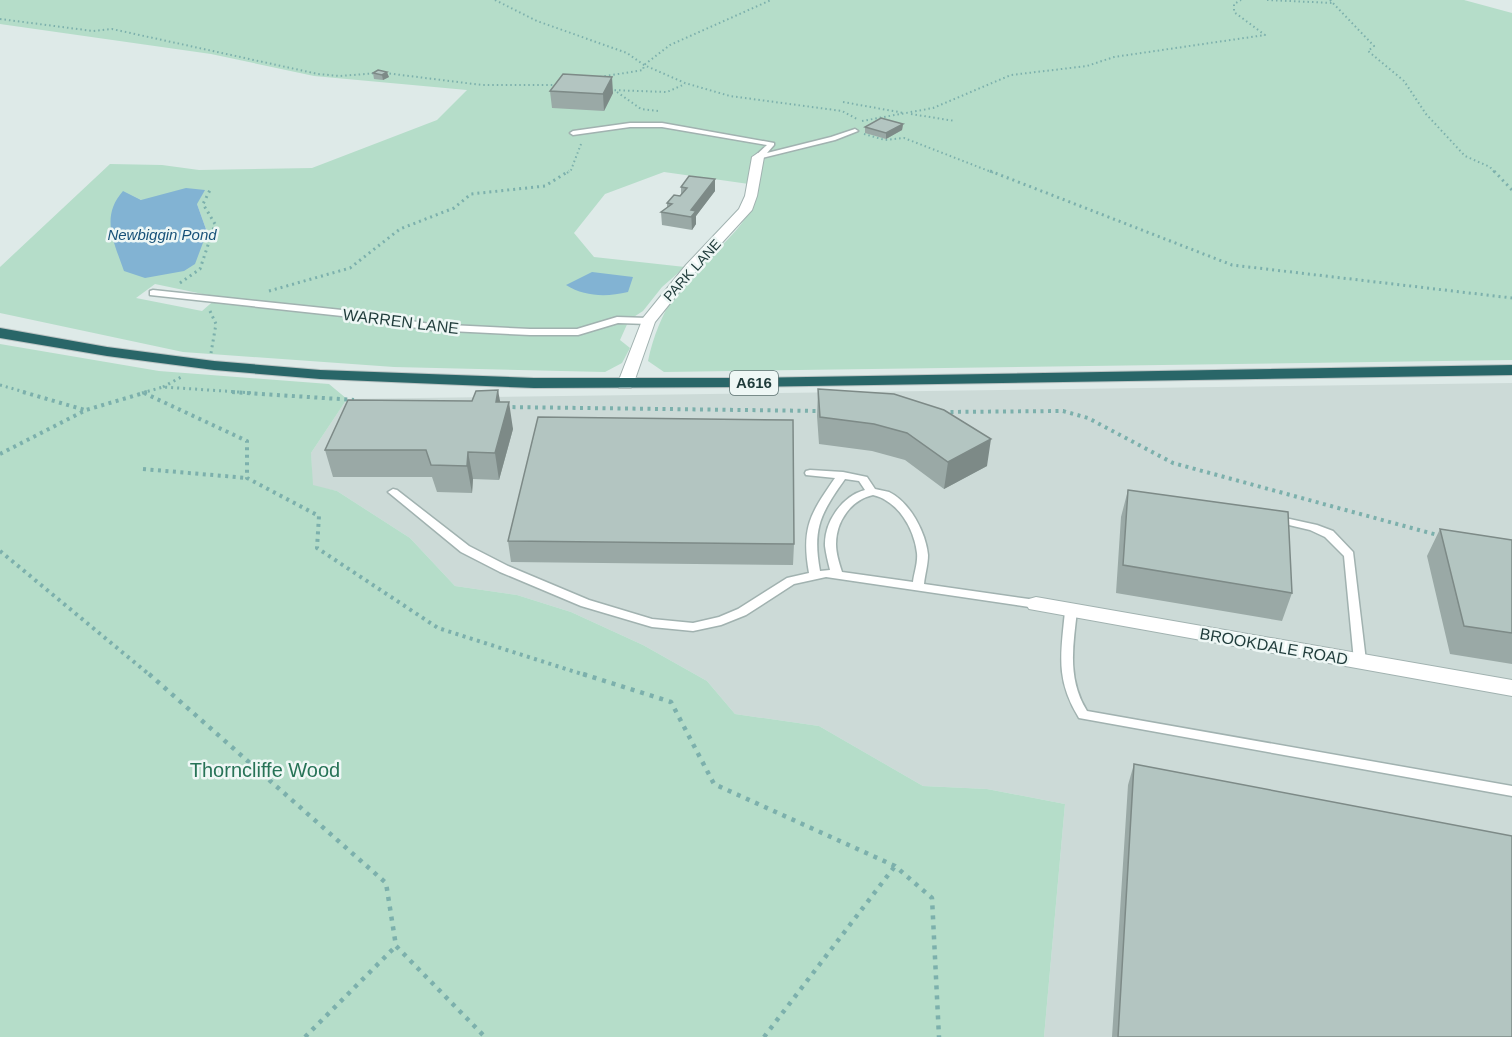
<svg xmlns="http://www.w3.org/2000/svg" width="1512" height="1037" viewBox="0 0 1512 1037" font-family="Arial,sans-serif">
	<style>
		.built { fill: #ccdad7 }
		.green { fill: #b5ddc9; fill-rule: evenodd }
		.water { fill: #82b3d3 }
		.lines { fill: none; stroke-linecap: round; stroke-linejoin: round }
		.lane-casing { stroke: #a1b2b0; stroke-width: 3 }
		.street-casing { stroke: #a1b2b0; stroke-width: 2 }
		.highway-casing { stroke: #bcc4c4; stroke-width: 2 }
		.path-far3 { stroke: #7cb0ac; stroke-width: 2; stroke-dasharray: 1.5 3; stroke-linecap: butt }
		.path-far2 { stroke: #7cb0ac; stroke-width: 3; stroke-dasharray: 2 4; stroke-linecap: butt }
		.path-far1 { stroke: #7cb0ac; stroke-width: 4; stroke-dasharray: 3 4.5; stroke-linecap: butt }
		.path { stroke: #7cb0ac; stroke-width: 4.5; stroke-dasharray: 4 6; stroke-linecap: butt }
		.lane { fill: #fff; fill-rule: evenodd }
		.street { fill: #fff; fill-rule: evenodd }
		.highway { fill: #296668; fill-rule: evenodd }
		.wall { fill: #9aa9a6 }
		.shaded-wall { fill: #7d8a87 }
		.building { fill: #b3c5c1; stroke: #7d8a87; stroke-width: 1.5 }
		.labels { text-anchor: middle; stroke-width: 5; stroke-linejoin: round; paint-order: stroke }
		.far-street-label { font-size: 14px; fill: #1f3b3a; stroke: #eef7f5 }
		.far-water-label { font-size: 15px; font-style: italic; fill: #175178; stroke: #eef7f5 }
		.shield { fill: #eef7f5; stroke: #5d7372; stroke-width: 1.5 }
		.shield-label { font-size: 15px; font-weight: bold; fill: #1f3b3a }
		.street-label { font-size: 16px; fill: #1f3b3a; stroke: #eef7f5 }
		.near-park-label { font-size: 20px; fill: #277357; stroke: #eef7f5 }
	</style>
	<rect width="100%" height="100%" fill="#deeae8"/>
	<path class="built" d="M1512,383V1037H1044L1065,804L987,789L923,786L819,726L735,714L707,681L643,645L571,612L517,595L455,586L410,538L337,491L312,486L311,453L347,399Z"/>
	<path class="green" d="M0,0H1464L1512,13V360L664,372L648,361C653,337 662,314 676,293C697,262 760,224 756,185L664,172L605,194L574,233L594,257L685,267L662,287L643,311L629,320L620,340L630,348L622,363L605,372L394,367L183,352L0,313V267L110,164L162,165L199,170L312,168L437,120L467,90L314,76L211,54L0,24ZM123,191L141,200L197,204L207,232ZM155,284L217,297V298L202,311L136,298Z
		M0,344L159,371L329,384L347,399L311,453L313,485L337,491L410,538L455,586L517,595L571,612L643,645L707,681L735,714L819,726L923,786L987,789L1065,804L1044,1037H0Z"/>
	<path class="water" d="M186,188L205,190L197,204L207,232L195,264L184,271L145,278L124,271C114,242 100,217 123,191L141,200Z
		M592,272L633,277L628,292C607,297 585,297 566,285Z"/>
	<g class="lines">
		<defs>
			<path id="lane" d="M630,123H662L774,143V145L767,153L831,137L855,129L858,131L835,140L758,159L754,157L767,145L662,127H630L573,135L570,133L573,131Z
				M153,290L342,310L430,324L530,329H577L617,317L648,318L652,321L648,324L618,323L578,335H530L430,330L342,316L150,295V291Z
				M810,470L843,472L867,477L875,489C879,490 885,491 889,492C910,502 926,533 928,555C928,565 925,574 924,584L1036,600L1040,601L1042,604L1040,607L1036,608L826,577L794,584L746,615L721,625L693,631L652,627L581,606L500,572L461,552L388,492L393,489L397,490L469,546L508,566L589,600L652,619L693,623L719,617L738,609L787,578L809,573C801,528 810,514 835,478L806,475L805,473L806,471ZM845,479L859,481L865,490C842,496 824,522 825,546C826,554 828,562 830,570L820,571C812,528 821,513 845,479ZM873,495C898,501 914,528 917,553C918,563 914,573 913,582L842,572C839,563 836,553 836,544C836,521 851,500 873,495Z
				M1276,516L1317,525L1333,531L1353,552L1366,661L1364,664H1356L1354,661L1344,556L1325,537L1310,530L1272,521L1271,519Z
				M1071,607L1075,608L1077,611C1073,646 1067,679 1087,711L1512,786V796L1079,718C1055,679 1061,654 1065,611L1067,608Z"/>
			<path id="street" d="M758,153L764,157L757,196L752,210L696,271L655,322L633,385L631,388H619L617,385L643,318L686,265L739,209L745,196L752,157Z
				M1036,597L1512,680V696L1029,609L1026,604L1029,599Z"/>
			<path id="highway" d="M0,328L107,347L214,361L320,370L534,378H749L1512,365V375L749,387L534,388L320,379L214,370L107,356L0,338Z"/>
		</defs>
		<use href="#lane" class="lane-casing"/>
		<use href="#street" class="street-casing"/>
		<use href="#highway" class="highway-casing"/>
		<path class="path-far3" d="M495,0L537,21L627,53L644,65L685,83L730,96L842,111L857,119
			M1267,0L1333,3
			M1330,0L1374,46L1368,51L1404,81L1426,114L1465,156L1490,167L1495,173
			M0,19L93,31L112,29L318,74L340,76L378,73
			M385,73L482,85H557
			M600,77L643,70L644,65L670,45L771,0
			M610,90L667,92L685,84
			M617,92L641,109L658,111
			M843,102L904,113
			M911,114L955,121
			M862,121L933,108L1011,75L1087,66L1114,57L1265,35L1234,12V4L1241,0
			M864,134L885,140L904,138L994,173
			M567,173L571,170L581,144"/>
		<path class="path-far2" d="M990,171L1232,265L1512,298
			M1494,171L1512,190
			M180,283L200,269L215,224L203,204L210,190
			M269,291L350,268L400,229L454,208L471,194L545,186L569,171
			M210,311L216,324L211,353
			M0,385L28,393
			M163,387L183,376
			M142,393L163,387L254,393"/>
		<path class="path-far1" d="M23,392L85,410
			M232,392L354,400
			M144,393L247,441V478L319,516L317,548L438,628L588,676
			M505,407L822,411
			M943,412L1063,411L1088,418L1173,463L1441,536
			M0,454L86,410L147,392
			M143,469L247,478
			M0,551L151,676"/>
		<path class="path" d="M149,674L386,883L396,946L485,1037
			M583,674L671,702L714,784L895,866L932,898L939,1037
			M305,1037L396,946
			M764,1037L895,866"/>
		<use href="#lane" class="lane"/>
		<use href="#street" class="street"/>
		<use href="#highway" class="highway"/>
	</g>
	<path class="wall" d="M378,70L389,77L383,80L374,79L373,73Z
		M550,91L613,93L604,111L552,108Z
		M903,124L902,130L886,139L865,133V127Z
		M715,179V191L696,216V224L692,230L662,225L661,212L667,208V203L681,195V187Z
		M818,389L987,466L944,489L905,460L872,451L819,444L817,416Z
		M500,402L513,429L499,480L473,479L472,493L437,492L432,477H333L325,450Z
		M1128,490L1292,593L1282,621L1116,593L1121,517Z
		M1440,529L1512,540V664L1450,654L1427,556Z
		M508,541L794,544L793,565L511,562Z
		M1134,764L1512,1037H1112L1128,785Z"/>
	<path class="shaded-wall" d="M387,72L389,77L383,80L382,75Z
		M612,77L613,93L604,111L603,94Z
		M903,124L902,130L886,139V133Z
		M715,179V191L696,216V224L692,230L691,210Z
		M498,390L503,417L496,402Z
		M509,402L513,429L499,480L495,453Z
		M991,439L987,466L944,489L948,462Z
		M468,452L473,479L472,493L467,466Z"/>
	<path class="building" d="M378,70L387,72L382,75L373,73Z
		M563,74L612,77L603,94L550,91Z
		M881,118L903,124L886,133L865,127Z
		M689,176L715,179L691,210L696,211L691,217L661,212L672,204L667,203L674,195L680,196L687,188L681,187Z
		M818,389L894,394L944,410L991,439L948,462L907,433L874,424L820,417Z
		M498,390L496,402H509L495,453L468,452L467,466L431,465L426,450H325L348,400L472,401L476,391Z
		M538,417L793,420L794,544L508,541Z
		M1128,490L1288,512L1292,593L1123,565Z
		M1440,529L1512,540V633L1464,626Z
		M1134,764L1512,836V1037H1118Z"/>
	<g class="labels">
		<g class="far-street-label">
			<text transform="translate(692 270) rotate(-48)" y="5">PARK LANE</text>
		</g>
		<g class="far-water-label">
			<text x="162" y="240">Newbiggin Pond</text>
		</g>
		<rect class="shield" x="730" y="371" width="48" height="24" rx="4.5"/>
		<g class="shield-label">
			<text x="754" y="388">A616</text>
		</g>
		<g class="street-label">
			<text transform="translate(401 321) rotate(7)" y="6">WARREN LANE</text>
			<text transform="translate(1274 646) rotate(10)" y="6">BROOKDALE ROAD</text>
		</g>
		<g class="near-park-label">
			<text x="265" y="777">Thorncliffe Wood</text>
		</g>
	</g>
</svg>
